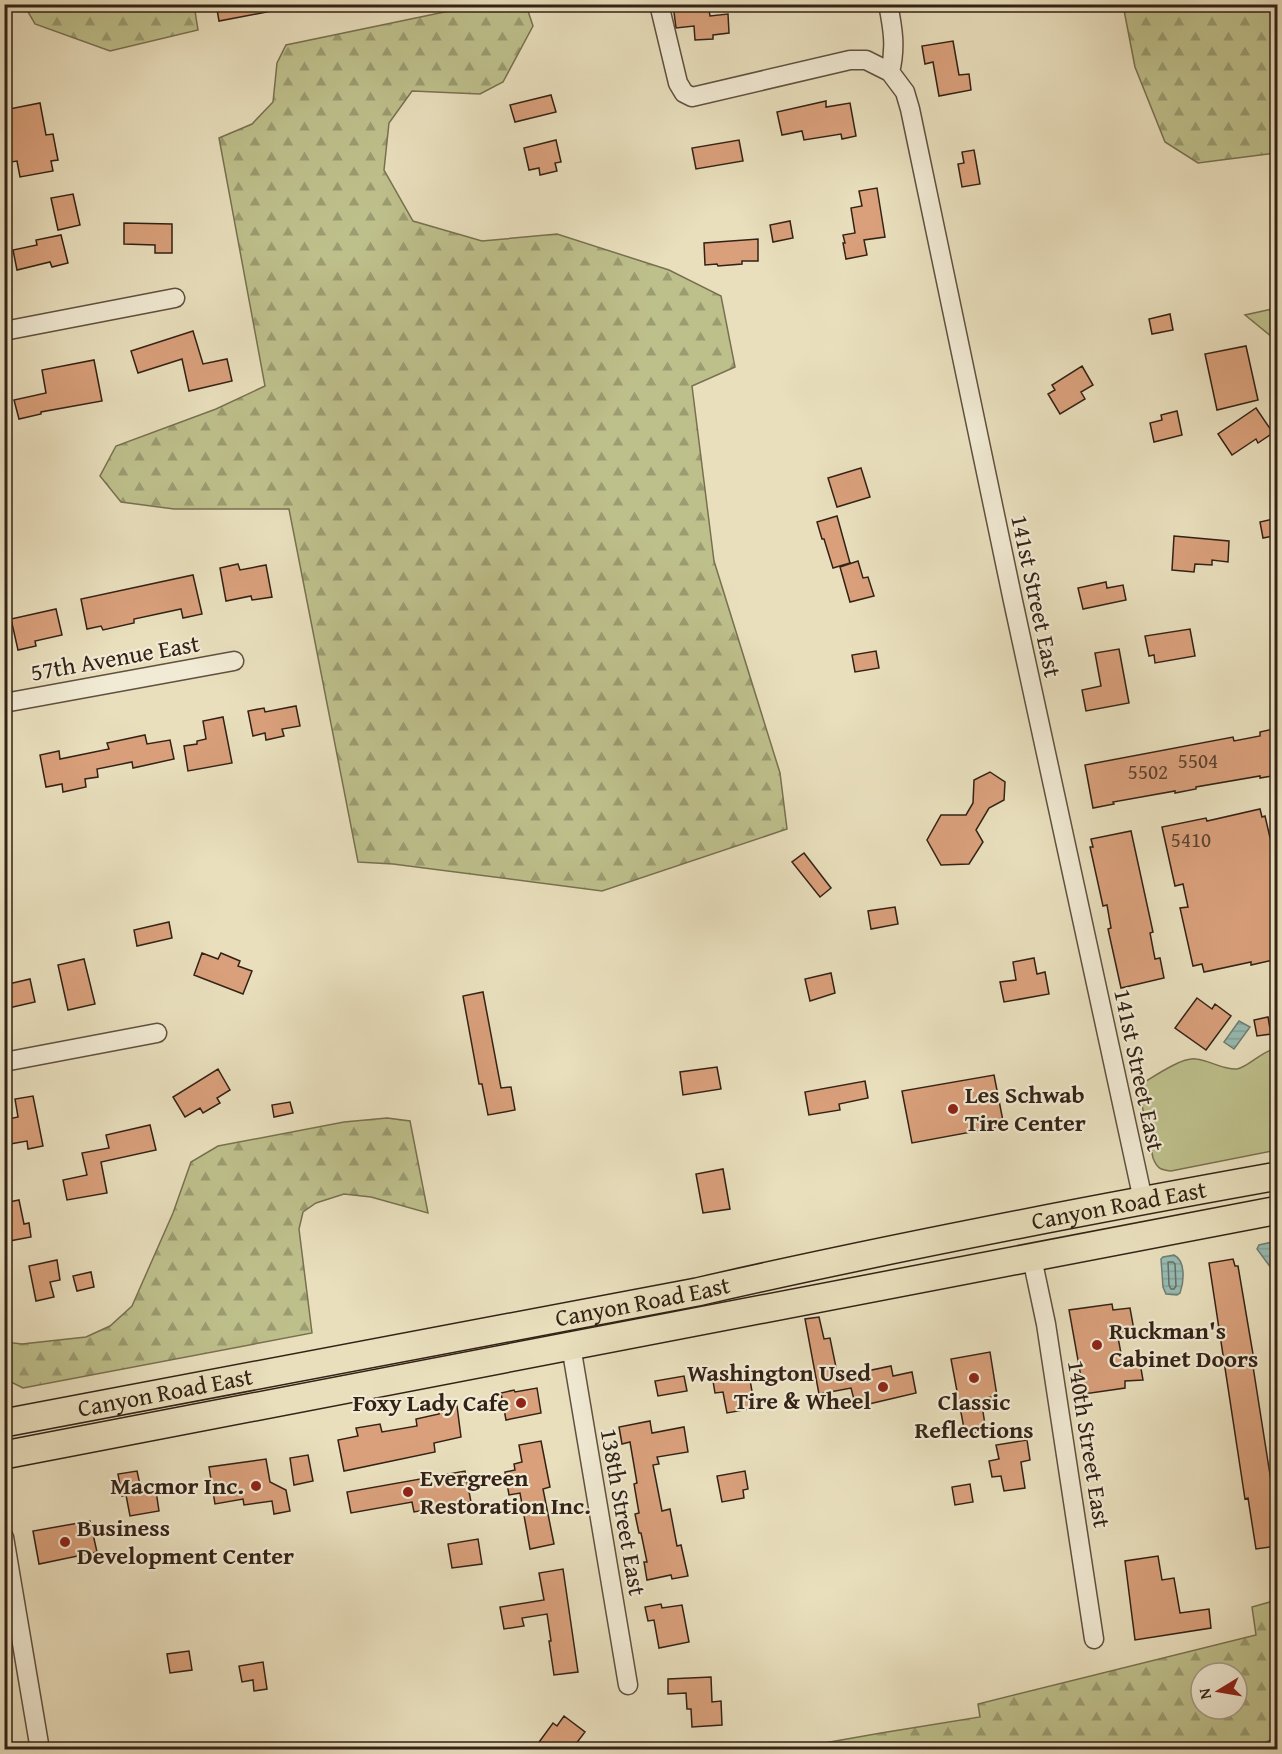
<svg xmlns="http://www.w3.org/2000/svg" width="1282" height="1754" viewBox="0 0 1282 1754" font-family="'Gentium Book Plus',serif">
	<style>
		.grass { fill: #bec08c; stroke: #787151; stroke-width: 1.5 }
		.forest { fill: url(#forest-firs); stroke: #787151; stroke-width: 1.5; fill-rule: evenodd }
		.park { fill: url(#park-tufts); stroke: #787151; stroke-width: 1.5 }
		.water { fill: url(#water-rules); stroke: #6f7e74; stroke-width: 1.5 }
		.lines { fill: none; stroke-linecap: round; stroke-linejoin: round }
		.shore { stroke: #656f64; stroke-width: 1.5 }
		.building { fill: #d9a07b; stroke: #332216; stroke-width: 1.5 }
		.minor-casing { stroke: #605140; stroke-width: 21 }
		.primary-casing { stroke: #332216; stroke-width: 30 }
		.minor { stroke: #f1ead4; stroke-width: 18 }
		.primary { stroke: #e9dfbd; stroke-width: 27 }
		.poi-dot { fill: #8f2418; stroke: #f1ead4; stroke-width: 2 }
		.labels { text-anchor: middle; stroke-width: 4.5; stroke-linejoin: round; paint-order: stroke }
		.number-label { font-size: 21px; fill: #5c422f }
		.street-label { font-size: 24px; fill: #332216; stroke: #f1ead4 }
		.poi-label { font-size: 24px; font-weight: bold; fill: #332216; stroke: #f1ead4; text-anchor: start }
	</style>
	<defs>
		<pattern id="forest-firs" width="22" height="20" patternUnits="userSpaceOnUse" patternTransform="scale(1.5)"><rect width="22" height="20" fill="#bec08c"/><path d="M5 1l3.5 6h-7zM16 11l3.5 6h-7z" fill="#9b9c71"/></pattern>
		<pattern id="park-tufts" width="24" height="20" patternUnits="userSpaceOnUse" patternTransform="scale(1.5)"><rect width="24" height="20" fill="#bec08c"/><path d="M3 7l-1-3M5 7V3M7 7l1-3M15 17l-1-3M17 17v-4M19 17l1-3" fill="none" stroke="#9b9c71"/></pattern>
		<pattern id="water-rules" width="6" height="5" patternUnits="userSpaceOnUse" patternTransform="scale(1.5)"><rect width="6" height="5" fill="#97bcb3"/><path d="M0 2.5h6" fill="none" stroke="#83a199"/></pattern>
	</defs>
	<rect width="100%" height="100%" fill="#e9dfbd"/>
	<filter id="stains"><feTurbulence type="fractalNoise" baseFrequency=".00333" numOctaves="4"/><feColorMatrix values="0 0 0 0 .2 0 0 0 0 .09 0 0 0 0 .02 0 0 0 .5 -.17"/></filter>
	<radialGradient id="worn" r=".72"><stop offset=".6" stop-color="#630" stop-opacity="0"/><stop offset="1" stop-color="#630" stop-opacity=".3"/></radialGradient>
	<path class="grass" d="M1277,1048V1150L1171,1171C1160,1170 1157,1168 1153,1158L1138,1086C1152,1078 1181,1057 1196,1059C1209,1060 1223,1070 1237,1069C1249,1067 1261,1051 1277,1048Z"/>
	<path class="forest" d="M24,5H194L198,30L110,51L35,24Z
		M478,5H526L533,26L503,82L480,94L412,91L389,123L384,170L413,221L482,241L557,234L669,270L721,296L735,367L692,386L714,561L780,773L787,829L602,891L393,864L358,862L289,509H174L121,502L100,476L116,446L216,409L265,386L219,138L252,124L273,102L277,63L286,45Z
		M1123,5H1277L1276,153L1198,163L1165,142L1135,67Z
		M387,1118L410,1121L428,1213L371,1197L344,1194L316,1203L303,1212L299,1229L312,1333L23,1388L5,1379V1342L22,1344L86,1337L110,1326L132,1306L173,1213L191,1162L218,1146L344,1122Z
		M1277,1600V1736L1254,1749H790L881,1733L980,1717L978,1704L1256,1635L1252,1607ZM1201,1673H1237V1709H1201Z"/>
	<path class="park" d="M1277,308H1278L1277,341L1245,315Z"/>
	<path class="water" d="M1239,1021L1250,1027L1234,1049L1224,1042Z
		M1277,1241H1278L1277,1273L1271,1268L1257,1249L1259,1245Z
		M1174,1255C1186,1261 1184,1282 1180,1293L1177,1295L1166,1294L1163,1287L1161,1259L1163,1257Z"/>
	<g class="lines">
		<path class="shore" d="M1168,1262H1173L1175,1264L1176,1286L1174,1289H1171L1169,1285Z"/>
	</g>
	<path class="building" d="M216,4H271L272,11L219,21Z
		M673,4H697L698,11L709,10L710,16L728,14L729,33L713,35V39L695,40L694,26L676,28Z
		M953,41L959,75L969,74L971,90L939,96L933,62L925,64L922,46Z
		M551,95L556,112L515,122L510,105Z
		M826,101V107L850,103L856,136L842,139L841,134L804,140L802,131L782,135L777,112Z
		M40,103L46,135L53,134L58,160L51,161L53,171L20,177L17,161L11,162L6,135H4V110Z
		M556,140L561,162L555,163L557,171L540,175L539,168L529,170L524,148Z
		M739,140L743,161L696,169L692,148Z
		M974,150L980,184L962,187L958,164L964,163L962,152Z
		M877,188L885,237L864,240L867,255L846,259L843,243H845L843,235L855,233L851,208L862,206L859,191Z
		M73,194L80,225L58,230L51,198Z
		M790,221L793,238L773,242L770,225Z
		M124,223L172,224V253H155V245L124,244Z
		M61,235L68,263L52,267L50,262L17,270L13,250L37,245L36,240Z
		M758,239V261H742V264L718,266L717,264L705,265L704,243Z
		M1170,314L1173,330L1152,334L1149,319Z
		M193,331L203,364L227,359L232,381L189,391L182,359L138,373L131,351Z
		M1246,346L1258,400L1217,410L1205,354Z
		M94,360L102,401L41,412V414L19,419L14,400L46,393L42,370Z
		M1082,366L1093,385L1081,392L1085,399L1060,414L1048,394L1055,390L1052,385Z
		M1256,408L1273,433L1258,443L1256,439L1232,455L1218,434Z
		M1177,411L1182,435L1154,442L1150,423L1162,420L1161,415Z
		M861,468L870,497L837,507L828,478Z
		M837,516L850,563L833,568L824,539H822L817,522Z
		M1278,518V535L1263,538L1260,522Z
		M1174,536L1229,541L1228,562L1212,560V565L1195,564L1194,572L1172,570Z
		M858,561L863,578L868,577L874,596L850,602L840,567Z
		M238,564L240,570L266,565L272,597L252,600L251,596L226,601L220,568Z
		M193,575L202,614L183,618L181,609L134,619V623L103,630L101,626L87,629L81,599Z
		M1106,582L1107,588L1123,585L1126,600L1083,609L1078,588Z
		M56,609L62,635L35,641L36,646L18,650L11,619Z
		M1190,629L1195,656L1155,663L1154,655L1149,656L1145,636Z
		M1119,649L1129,703L1086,711L1082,690L1101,686L1095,653Z
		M876,651L879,668L855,672L852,655Z
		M296,706L300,726L282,729L284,736L266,740L265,733L253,736L248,711L264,708L265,712Z
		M223,717L232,763L188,771L184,746L197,744V741L206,739L203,721Z
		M1278,728V775L1260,778V776L1196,787V789L1175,793V791L1113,802L1114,804L1093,808L1085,765L1233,737L1234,741L1260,736V732Z
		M145,735L147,744L170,740L174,759L133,768L132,762L97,769L98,777L85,779L86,787L63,792L62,784L46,787L40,755L59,751L60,759L109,749L107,743Z
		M990,772L1005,782L1004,800L989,808L976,830L983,842L969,864L941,865L927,840L941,815H966L973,803L974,780Z
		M1260,809L1262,817L1265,816L1278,872V959L1251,965V962L1204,972L1202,964L1193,966L1180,908L1188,907L1183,884L1175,886L1162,827L1206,818L1207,821Z
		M1131,831L1153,932L1150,933L1155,959L1160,958L1164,978L1121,988L1108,929L1111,928L1107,905L1103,906L1090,847H1093L1091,839Z
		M804,853L831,888L820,897L792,862Z
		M895,907L898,924L871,929L868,911Z
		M169,922L172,938L137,946L134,930Z
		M202,953L218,959L221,953L240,961L238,966L252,971L243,994L194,975Z
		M1034,958L1037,974L1045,972L1049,994L1004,1002L1000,982L1016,980L1013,962Z
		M84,959L95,1004L68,1010L58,965Z
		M831,973L835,993L810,1001L805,979Z
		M30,979L35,1002L4,1009V985Z
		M483,992L501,1088L511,1087L515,1110L488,1115L482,1084H479L463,996Z
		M1197,998L1212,1009L1215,1004L1231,1016L1206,1050L1175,1028Z
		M1268,1017L1271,1034L1257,1036L1254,1020Z
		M717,1067L721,1089L683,1095L680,1072Z
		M218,1069L230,1090L217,1098L220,1103L203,1113L200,1108L185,1117L173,1097Z
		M994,1075L1004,1126L912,1143L902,1091Z
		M865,1081L868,1098L839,1104L840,1110L809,1115L805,1092Z
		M33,1096L43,1146L28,1149L27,1141L4,1145V1120L18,1117L15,1099Z
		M290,1102L293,1113L274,1117L272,1105Z
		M150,1125L156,1150L101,1162L107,1193L67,1200L63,1180L87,1175L82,1153L109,1148L106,1135Z
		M723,1169L730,1209L703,1213L696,1174Z
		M19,1200L24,1224L29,1223L31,1237L4,1242V1203Z
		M1233,1259L1235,1266H1238L1254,1360H1252L1274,1500L1278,1499V1546L1256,1549L1248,1498L1245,1499L1209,1263Z
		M57,1260L60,1280L50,1282L54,1297L36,1301L29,1266Z
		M91,1272L94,1287L77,1291L73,1276Z
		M1112,1304L1113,1310L1130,1308L1134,1330L1117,1332L1122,1359L1139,1357L1143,1380L1125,1381V1388L1084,1394L1069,1310Z
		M819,1317L824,1339L830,1338L838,1377L891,1366L893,1376L912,1372L916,1393L856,1407L851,1388L819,1394L805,1319Z
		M990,1352L997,1396L981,1399L986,1431L965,1434L951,1359Z
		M748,1369L755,1408L727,1413L723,1392L715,1393L712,1375Z
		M684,1376L687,1391L658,1396L655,1381Z
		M537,1388L541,1413L506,1420L501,1393L514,1390L515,1392Z
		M457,1406L461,1437L434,1443L435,1452L344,1471L338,1440L358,1436L356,1428L380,1424L382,1432L417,1426L416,1419L439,1414V1409Z
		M650,1421L652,1433L684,1427L688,1452L657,1457L659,1464L653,1465L662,1511L670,1509L677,1546L681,1545L688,1576L672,1579L671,1575L647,1580L644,1562H647L641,1533H639L635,1514L639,1513L634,1484L637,1483L630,1442L622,1444L619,1427Z
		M1027,1440L1030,1460L1021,1462L1025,1488L1004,1491L1001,1476L992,1477L989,1461L999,1459L996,1445Z
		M541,1441L550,1487L543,1489L554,1544L530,1549L520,1493L509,1495L505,1472L515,1470L514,1464L522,1462L519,1445Z
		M308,1455L313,1481L294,1485L290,1458Z
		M266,1459L270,1482L286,1490L290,1511L274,1514L272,1501L244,1505L243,1499L215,1504L209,1467Z
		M137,1471L142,1494L156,1491L159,1511L130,1516L126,1495L122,1496L118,1474Z
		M465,1471L471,1502L414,1512L412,1502L351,1513L347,1492Z
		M745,1471L748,1489L743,1490L744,1498L722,1502L717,1476Z
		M970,1484L973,1502L955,1505L952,1487Z
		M90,1521L97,1552L39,1564L33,1531Z
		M478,1539L482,1564L452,1568L448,1544Z
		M1158,1556L1162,1580L1174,1578L1180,1613L1209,1609L1211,1628L1135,1640L1125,1561Z
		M563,1569L578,1672L554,1675L549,1641H551L547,1614L522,1618L524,1626L504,1629L500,1607L544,1600L539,1573Z
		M661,1604L662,1608L682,1605L689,1642L659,1648L654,1620L648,1621L645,1607Z
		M189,1651L192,1670L170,1673L167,1654Z
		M263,1662L267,1689L254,1691L253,1680L242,1682L239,1666Z
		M711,1677L712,1702L721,1701L722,1725L692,1727L691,1709H687L686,1693L668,1694V1679Z
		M564,1716L585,1732L572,1749H534L553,1723L557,1726Z"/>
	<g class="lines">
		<defs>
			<path id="minor" d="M659,4L678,83L684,93L692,97L850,60H866L890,72
				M888,4C893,29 896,48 890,72L905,92L910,109L1013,601L1143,1200
				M4,331L175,298
				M4,703L234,661
				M4,1062L157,1033
				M1032,1258L1046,1324L1094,1639
				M571,1346L628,1685
				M4,1537L40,1750"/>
			<g id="primary">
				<path id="s1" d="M4,1423L697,1292C889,1248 1083,1211 1278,1176"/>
				<path d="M4,1455L1278,1210"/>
			</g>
		</defs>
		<use href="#minor" class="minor-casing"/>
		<use href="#primary" class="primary-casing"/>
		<use href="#minor" class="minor"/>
		<use href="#primary" class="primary"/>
	</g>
	<g class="poi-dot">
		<circle cx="953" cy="1109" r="6"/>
		<circle cx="1097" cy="1345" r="6"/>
		<circle cx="974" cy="1378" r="6"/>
		<circle cx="883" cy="1387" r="6"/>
		<circle cx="521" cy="1403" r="6"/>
		<circle cx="256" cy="1486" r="6"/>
		<circle cx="408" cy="1492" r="6"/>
		<circle cx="65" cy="1542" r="6"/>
	</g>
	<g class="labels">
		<g class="number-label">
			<text x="1198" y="768">5504</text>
			<text x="1148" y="779">5502</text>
			<text x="1191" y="847">5410</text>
		</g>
		<g class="street-label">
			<text transform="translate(1036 596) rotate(78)" y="8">141st Street East</text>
			<text transform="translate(115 658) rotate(-10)" y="8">57th Avenue East</text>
			<text transform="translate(1139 1070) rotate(78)" y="8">141st Street East</text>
			<text dy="8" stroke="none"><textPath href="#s1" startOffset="1136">Canyon Road East</textPath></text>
			<text dy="8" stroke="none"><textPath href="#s1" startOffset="650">Canyon Road East</textPath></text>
			<text dy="8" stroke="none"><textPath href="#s1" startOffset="164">Canyon Road East</textPath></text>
			<text transform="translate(1089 1444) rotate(81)" y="8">140th Street East</text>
			<text transform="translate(623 1512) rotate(80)" y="8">138th Street East</text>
		</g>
		<g class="poi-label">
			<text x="965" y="1103">Les Schwab<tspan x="965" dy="28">Tire Center</tspan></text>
			<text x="1109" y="1339">Ruckman's<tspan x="1109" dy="28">Cabinet Doors</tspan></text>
			<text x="871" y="1381" text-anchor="end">Washington Used<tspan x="871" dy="28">Tire &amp; Wheel</tspan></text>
			<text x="974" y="1410" text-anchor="middle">Classic<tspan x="974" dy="28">Reflections</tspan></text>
			<text x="509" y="1411" text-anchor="end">Foxy Lady Cafe</text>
			<text x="420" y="1486">Evergreen<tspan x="420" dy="28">Restoration Inc.</tspan></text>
			<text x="244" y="1494" text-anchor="end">Macmor Inc.</text>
			<text x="77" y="1536">Business<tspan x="77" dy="28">Development Center</tspan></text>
		</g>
	</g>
	<rect width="1282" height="1754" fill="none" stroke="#e9dfbd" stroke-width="24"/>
	<rect x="6" y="6" width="1270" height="1742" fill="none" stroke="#332216" stroke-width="3"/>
	<rect x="12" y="12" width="1258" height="1730" fill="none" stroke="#332216" stroke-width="1.5"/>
	<g transform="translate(1219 1691) rotate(259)"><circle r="28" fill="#f1ead4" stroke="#a59a88" stroke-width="1.5"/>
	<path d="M0-4.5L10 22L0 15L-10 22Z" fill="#8f2418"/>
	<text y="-9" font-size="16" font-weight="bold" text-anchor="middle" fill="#332216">N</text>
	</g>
	<rect width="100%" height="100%" filter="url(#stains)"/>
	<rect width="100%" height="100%" fill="url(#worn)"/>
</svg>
